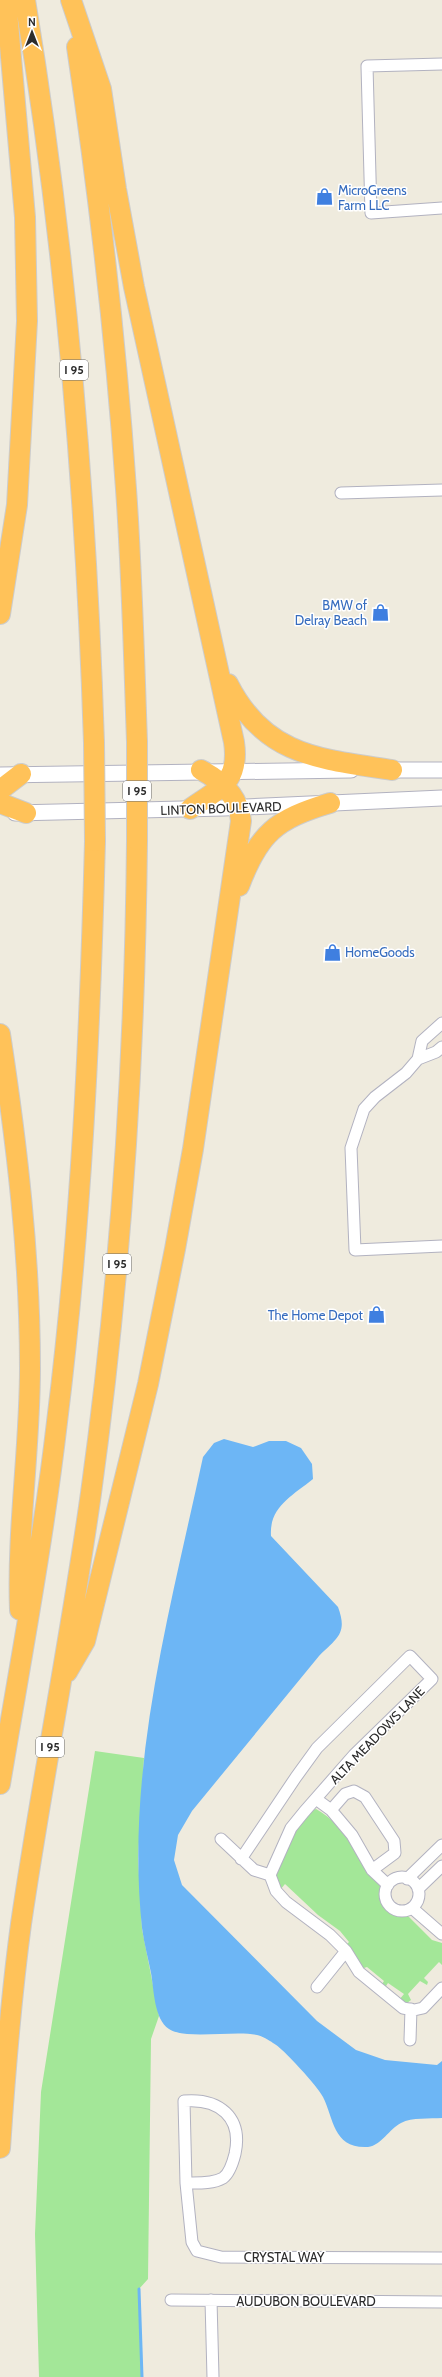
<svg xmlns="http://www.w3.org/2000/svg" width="442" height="2377" viewBox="0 0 442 2377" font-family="Cabin,sans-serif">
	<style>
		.green { fill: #a3e798 }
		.water { fill: #6db6f5 }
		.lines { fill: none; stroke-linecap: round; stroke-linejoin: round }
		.stream { stroke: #6db6f5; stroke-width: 3 }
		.minor-casing { stroke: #b2b2c0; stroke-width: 13 }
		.secondary-casing { stroke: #b2b2c0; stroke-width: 17 }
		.motorway-casing { stroke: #ccc; stroke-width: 22 }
		.minor { stroke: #fff; stroke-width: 11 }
		.secondary { stroke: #fff; stroke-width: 15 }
		.motorway { stroke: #ffc259; stroke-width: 20 }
		.motorway-bridge-casing { stroke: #ccc; stroke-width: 22; stroke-linecap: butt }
		.motorway-bridge { stroke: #ffc259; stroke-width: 20 }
		.labels { text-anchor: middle; stroke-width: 3; stroke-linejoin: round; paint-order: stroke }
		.shield { fill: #fff; stroke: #6b6b6b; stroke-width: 1 }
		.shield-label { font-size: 12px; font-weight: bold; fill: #2c2c2c }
		.shop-label { font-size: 13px; fill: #366cbe; stroke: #fff; text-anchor: start }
		.street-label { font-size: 13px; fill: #2c2c2c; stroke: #fff }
	</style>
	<rect width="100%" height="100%" fill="#efebde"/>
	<path class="green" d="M95,1751L144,1758L138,1858L142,1929L159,2016L151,2039L148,2279L139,2289L142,2377H39L35,2234L41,2092Z
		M316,1809C330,1817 345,1831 354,1846C363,1861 368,1875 381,1887C382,1892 380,1897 381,1901C383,1913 398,1917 408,1916L432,1940L442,1943V1965L439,1962L424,1978L428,1982L427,1985L420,1981L408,1994L411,2000L407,2003L399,2000L404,1994L388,1983L384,1989L380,1987L384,1981L367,1967L361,1969L345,1946L349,1942L340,1931L318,1915L285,1884L280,1890L274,1875C284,1855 293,1817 316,1809Z"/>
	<path class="water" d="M224,1439L253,1447L269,1441H286L301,1448L312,1464L313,1479C292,1496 269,1507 271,1536L338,1607C348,1634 337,1638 319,1656L192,1811L178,1835L174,1860L182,1885L317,2021L356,2050L385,2060L437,2065L442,2061V2118C430,2119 412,2117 401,2123C389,2129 382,2145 368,2147C333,2149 334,2119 323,2097C319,2088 282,2047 273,2043C269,2040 262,2036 257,2035C236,2030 185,2040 169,2029C154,2019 154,1990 151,1973C148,1958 144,1943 142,1928C125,1769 170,1611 203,1457L214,1443Z"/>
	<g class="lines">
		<path class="stream" d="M139,2289L142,2377"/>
		<defs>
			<path id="minor" d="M442,64L367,66L371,213L442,208
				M341,493L442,490
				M442,1047L436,1052L418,1059L406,1073L375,1097L364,1109L351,1148L355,1250L442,1246
				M418,1059L422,1041L442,1023
				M316,1799L331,1810L352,1835L372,1870L388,1885
				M331,1810L345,1794L354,1791L365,1797L394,1841L395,1853L372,1870
				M221,1839L254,1870L270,1875
				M241,1859L296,1777L317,1748L410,1656L432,1679L354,1755L304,1812L291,1828L270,1875L276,1891L286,1902L330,1935L346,1951L359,1972L403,2008L414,2010L423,2008L442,1988
				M385 1894a17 17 0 1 1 34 0a17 17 0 1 1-34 0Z
				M407,1879L442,1845
				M418,1889L442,1866
				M412,1908L442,1934
				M317,1987L346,1951
				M410,2040L411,2009
				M184,2101C219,2098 243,2117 235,2154C233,2162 230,2173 223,2178C213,2184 197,2183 186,2183Z
				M186,2183L192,2242L197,2251L221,2257L442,2258
				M171,2300L442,2302
				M211,2300L213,2377"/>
			<path id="secondary" d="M381,770H442
				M0,775L351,770
				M15,813L224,808L442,798"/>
			<path id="motorway" d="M25,0C66,246 86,493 94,743
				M71,0L101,89L116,189L134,287L234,742C240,783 219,788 190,809
				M77,47C99,194 116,341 126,489C132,573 134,658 137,742
				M0,614L17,505L27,321L25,217L6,0
				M228,684C265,757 321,759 392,770
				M0,790L21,774
				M0,803L26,813
				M239,886C259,833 276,819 330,803
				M0,1034C17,1145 30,1256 30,1368C30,1449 17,1529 20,1610
				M67,1672L85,1641L148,1384L175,1249L193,1149L241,821C239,797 222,781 201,770
				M0,1784C20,1664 43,1543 57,1422C81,1229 90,1035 95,841
				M0,2148C5,2073 11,1998 21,1924C42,1780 71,1637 91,1493C121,1276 135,1059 137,840"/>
		</defs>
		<use href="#minor" class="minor-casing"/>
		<use href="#secondary" class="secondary-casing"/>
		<use href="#motorway" class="motorway-casing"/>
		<use href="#minor" class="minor"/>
		<use href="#secondary" class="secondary"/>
		<use href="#motorway" class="motorway"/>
		<defs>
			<path id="motorway-bridge" d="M137,742V840
				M94,743L95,841"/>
		</defs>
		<use href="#motorway-bridge" class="motorway-bridge-casing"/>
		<use href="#motorway-bridge" class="motorway-bridge"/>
	</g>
	<defs>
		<symbol id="shop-bare" viewBox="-9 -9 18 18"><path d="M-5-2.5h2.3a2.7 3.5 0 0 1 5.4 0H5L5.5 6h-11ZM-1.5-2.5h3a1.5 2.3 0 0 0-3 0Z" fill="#3f7fe0" stroke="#fff" stroke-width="2.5" paint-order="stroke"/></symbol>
	</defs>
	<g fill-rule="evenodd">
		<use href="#shop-bare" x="312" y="184" width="25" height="25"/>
		<use href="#shop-bare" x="368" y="600" width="25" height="25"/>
		<use href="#shop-bare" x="320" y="940" width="25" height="25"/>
		<use href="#shop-bare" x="364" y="1302" width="25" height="25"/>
	</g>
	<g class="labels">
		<g class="shield">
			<rect x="60" y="360" width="28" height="20" rx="3"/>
			<rect x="123" y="781" width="28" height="20" rx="3"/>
			<rect x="103" y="1254" width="28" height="20" rx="3"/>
			<rect x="36" y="1737" width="28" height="20" rx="3"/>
		</g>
		<g class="shield-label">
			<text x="74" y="374">I 95</text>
			<text x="137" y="795">I 95</text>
			<text x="117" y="1268">I 95</text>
			<text x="50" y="1751">I 95</text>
		</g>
		<g class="shop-label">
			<text x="338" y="195">MicroGreens<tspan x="338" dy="15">Farm LLC</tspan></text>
			<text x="367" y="610" text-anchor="end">BMW of<tspan x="367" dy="15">Delray Beach</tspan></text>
			<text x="345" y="957">HomeGoods</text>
			<text x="363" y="1320" text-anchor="end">The Home Depot</text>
		</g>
		<g class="street-label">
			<text transform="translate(221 808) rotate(-2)" y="5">LINTON BOULEVARD</text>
			<text transform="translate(377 1735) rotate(-46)" y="5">ALTA MEADOWS LANE</text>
			<text x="284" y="2262">CRYSTAL WAY</text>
			<text x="306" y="2306">AUDUBON BOULEVARD</text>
		</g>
	</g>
	<g transform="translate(32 32)" stroke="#ffffff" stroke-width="3" paint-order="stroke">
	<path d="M0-3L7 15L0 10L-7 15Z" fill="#2c2c2c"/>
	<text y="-6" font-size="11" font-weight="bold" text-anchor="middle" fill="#2c2c2c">N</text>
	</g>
</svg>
